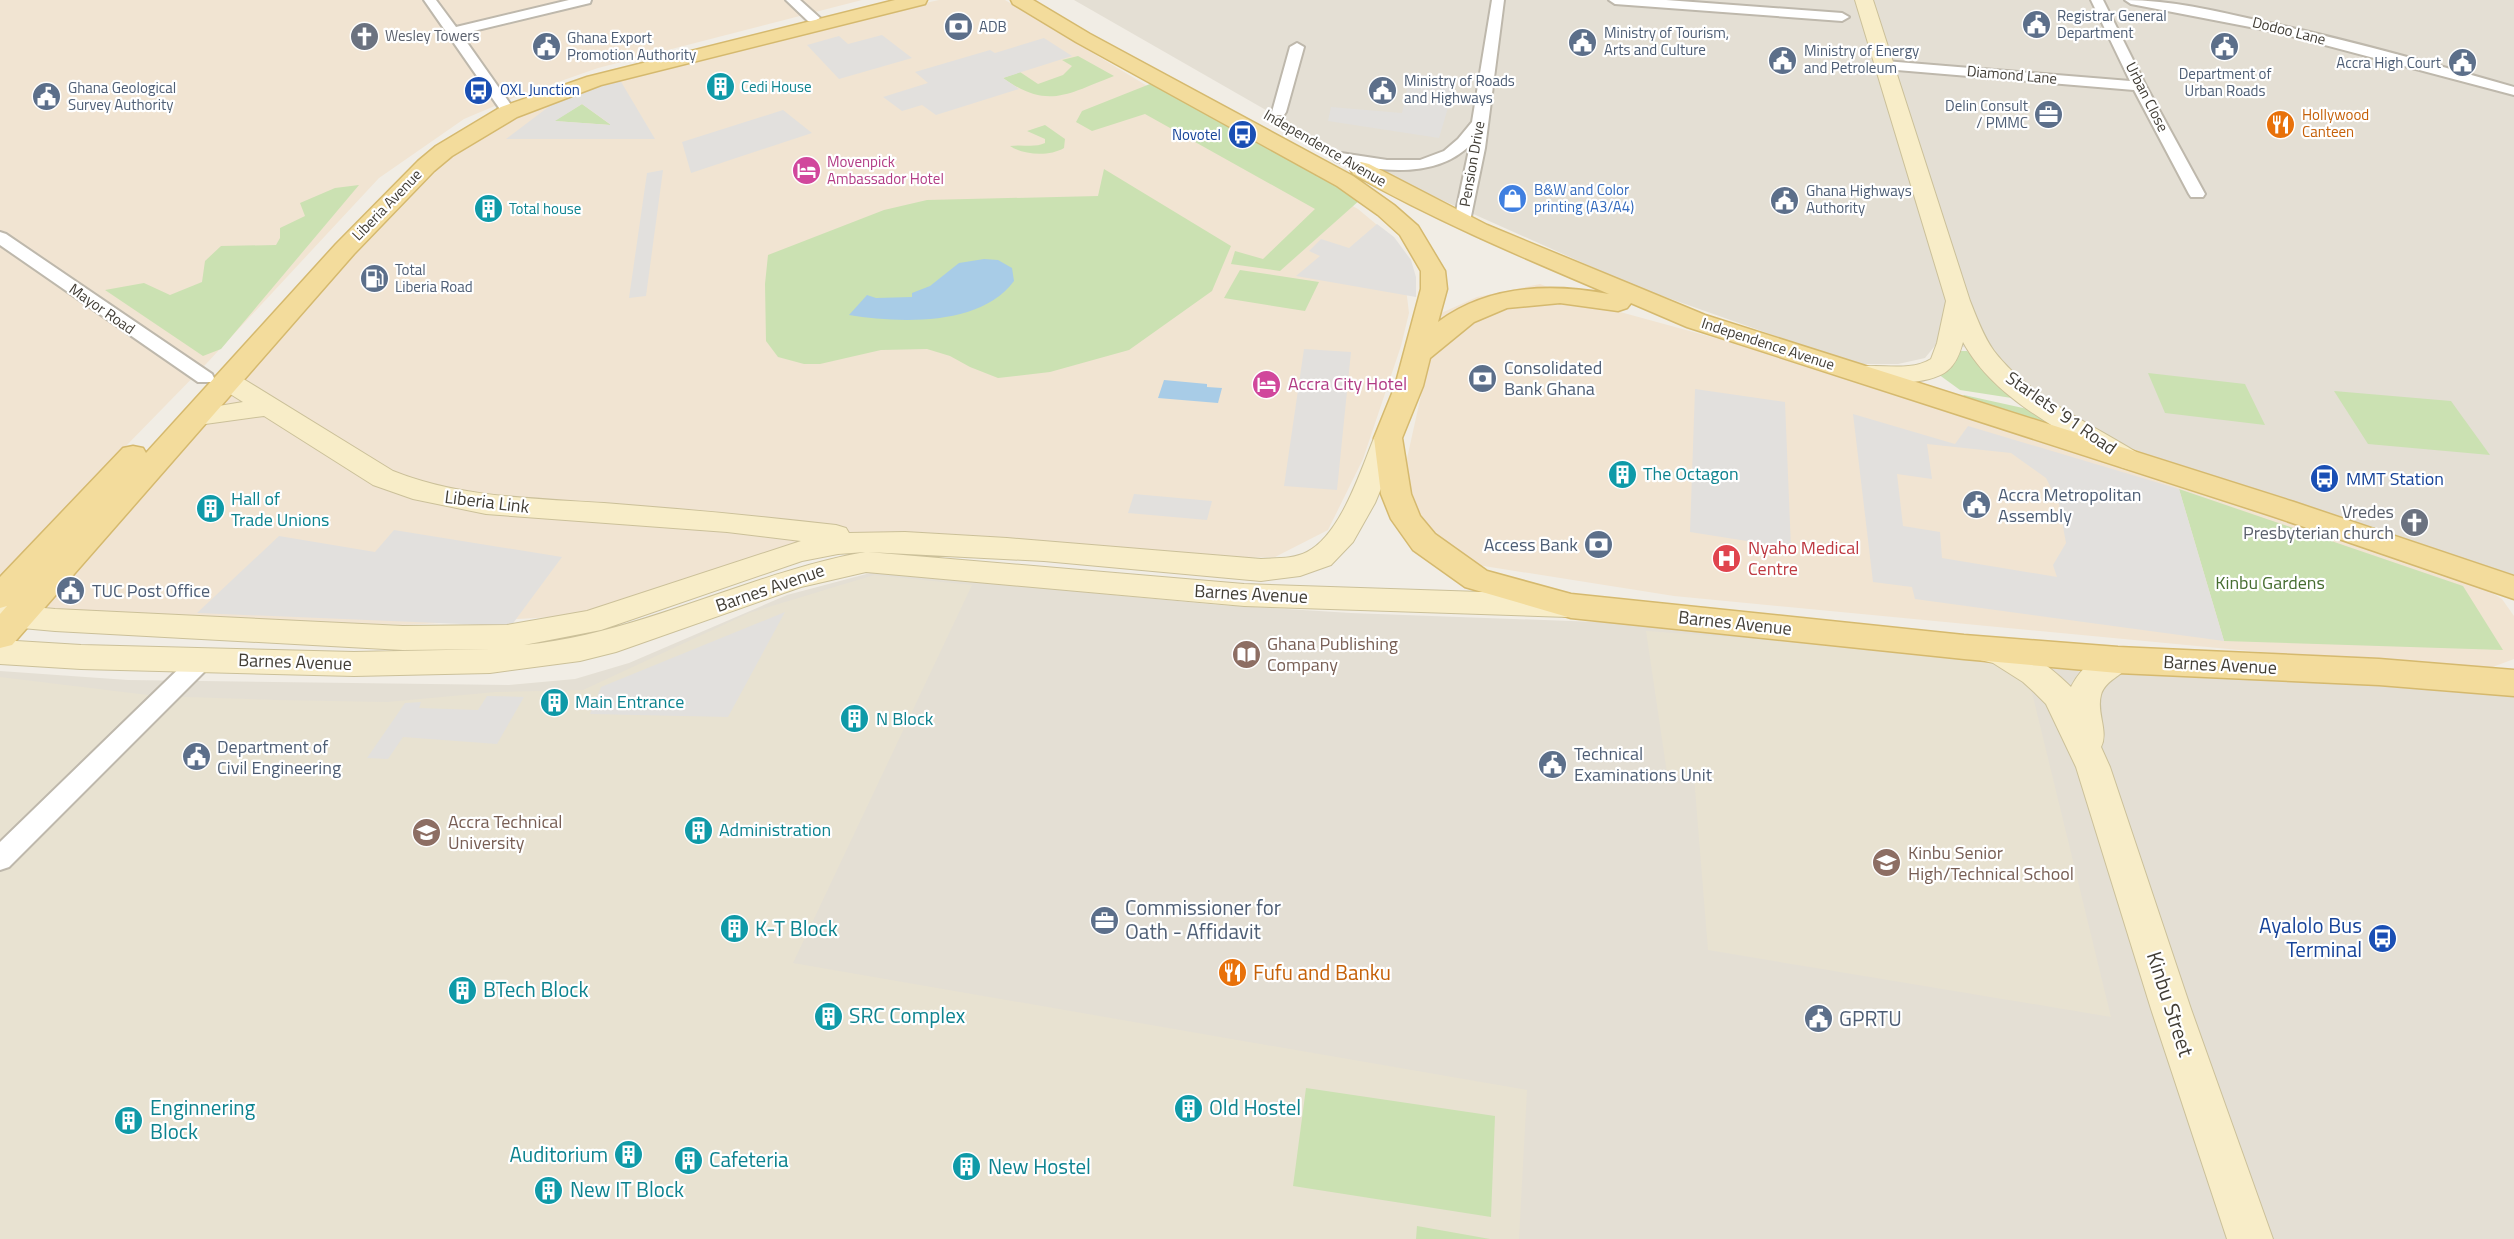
<svg xmlns="http://www.w3.org/2000/svg" width="2514" height="1239" viewBox="0 0 2514 1239" font-family="'Titillium Web',sans-serif">
	<style>
		.residential { fill: #e4dfd4 }
		.commercial { fill: #f1e4d2 }
		.education { fill: #e8e2d1 }
		.green { fill: #cbe1b2 }
		.parking { fill: #e2e0dd; fill-rule: evenodd }
		.water { fill: #a8cce7 }
		.lines { fill: none; stroke-linecap: round; stroke-linejoin: round }
		.street-casing { stroke: #beb8ac; stroke-width: 4 }
		.secondary-casing { stroke: #cbc099; stroke-width: 2 }
		.primary-casing { stroke: #d5b96e; stroke-width: 3 }
		.street { fill: #fff; fill-rule: evenodd }
		.secondary { fill: #f8edc8; fill-rule: evenodd }
		.primary { fill: #f3dc9c; fill-rule: evenodd }
		.labels { text-anchor: middle; stroke-width: 4.5; stroke-linejoin: round; paint-order: stroke }
		.far-service-label { font-size: 15px; fill: #4e5e75; stroke: #fff; text-anchor: start }
		.far-street-label { font-size: 15px; fill: #423e36; stroke: #fff }
		.far-worship-label { font-size: 15px; fill: #5b616d; stroke: #fff; text-anchor: start }
		.far-culture-label { font-size: 15px; fill: #0d838f; stroke: #fff; text-anchor: start }
		.far-transit-label { font-size: 15px; fill: #164399; stroke: #fff; text-anchor: start }
		.far-food-label { font-size: 15px; fill: #c56008; stroke: #fff; text-anchor: start }
		.far-hotel-label { font-size: 15px; fill: #b23c85; stroke: #fff; text-anchor: start }
		.far-shop-label { font-size: 15px; fill: #366cbe; stroke: #fff; text-anchor: start }
		.service-label { font-size: 18px; fill: #4e5e75; stroke: #fff; text-anchor: start }
		.hotel-label { font-size: 18px; fill: #b23c85; stroke: #fff; text-anchor: start }
		.street-label { font-size: 18px; fill: #423e36; stroke: #fff }
		.culture-label { font-size: 18px; fill: #0d838f; stroke: #fff; text-anchor: start }
		.transit-label { font-size: 18px; fill: #164399; stroke: #fff; text-anchor: start }
		.worship-label { font-size: 18px; fill: #5b616d; stroke: #fff; text-anchor: end }
		.health-label { font-size: 18px; fill: #be3a42; stroke: #fff; text-anchor: start }
		.park-label { font-size: 18px; fill: #466d30; stroke: #fff }
		.education-label { font-size: 18px; fill: #785e54; stroke: #fff; text-anchor: start }
		.near-service-label { font-size: 21px; fill: #4e5e75; stroke: #fff; text-anchor: start }
		.near-transit-label { font-size: 21px; fill: #164399; stroke: #fff; text-anchor: end }
		.near-culture-label { font-size: 21px; fill: #0d838f; stroke: #fff; text-anchor: start }
		.near-food-label { font-size: 21px; fill: #c56008; stroke: #fff; text-anchor: start }
		.near-street-label { font-size: 21px; fill: #423e36; stroke: #fff }
	</style>
	<rect width="100%" height="100%" fill="#f1ede5"/>
	<path class="residential" d="M1074,0H2514V578L2129,455L2039,395L1988,352L1938,342L1925,358L1898,364H1855L1637,287L1415,188L1313,137Z
		M874,572L1219,605L1351,613L1651,624L2514,691V1239H0V671L128,680L509,685L575,679L629,663L787,595Z"/>
	<path class="commercial" d="M0,0H862L598,68L518,96L464,119L379,178L206,364L0,575Z
		M939,0H1005L1285,169L1358,209L1388,234L1403,264L1409,313L1401,346L1363,459L1328,530L1275,557L1196,559L901,535L573,616L404,625L30,613L375,222L436,165L502,119L578,89L818,27Z
		M1540,284L1591,304L1832,370L2471,580L2502,599L2514,616V659L2482,671L2239,650L1674,596L1471,564L1438,544L1415,512L1406,463L1439,314L1477,297Z"/>
	<path class="education" d="M874,575L972,585L793,963L1527,1090L1519,1239H0V677L156,696L276,700L387,702L496,692L583,690L749,613Z
		M1646,631L1984,655L2028,676L2111,1017L1708,950L1694,777L1667,773Z"/>
	<path class="green" d="M1078,56L1114,76C1067,94 1048,110 1003,78L1020,72L1038,84L1063,75L1072,66L1062,60Z
		M1155,82L1361,199L1280,271L1231,264L1235,251L1263,259L1315,209L1145,114L1092,131L1076,122L1082,111Z
		M582,104L611,125L554,121Z
		M1045,125L1065,139L1064,148C1049,157 1023,155 1010,146C1022,144 1035,148 1045,143V139L1027,131Z
		M1104,169L1231,246L1212,291L1129,350L1050,372L998,378L970,367L950,356L927,349L881,350L820,364H804L778,357L766,341L765,284L768,255L884,210L927,200L1098,196Z
		M359,185L221,349L203,356L105,290L144,283L170,295L202,282L205,261L221,246L276,245L280,238V228L305,216L300,203L335,188Z
		M1240,270L1319,282L1305,311L1224,298Z
		M1960,351H1967L1987,370L2031,401L1960,390L1938,374L1955,362Z
		M2148,373L2245,384L2265,425L2165,413Z
		M2334,391L2451,401L2490,455L2368,444Z
		M1964,395L2032,410L2066,434L1958,402Z
		M2179,489L2463,586L2503,650L2224,641Z
		M1306,1088L1495,1116L1491,1217L1293,1186Z
		M1417,1226L1490,1239H1416Z"/>
	<path class="parking" d="M882,35L912,58L839,79L807,45L839,36L848,44Z
		M1044,38L1072,56L1003,78L1019,89L936,115L922,105L902,111L883,97L928,83L915,72L990,50L995,53Z
		M1410,74L1457,77L1439,138L1328,121L1331,107L1402,113Z
		M620,80L655,139H506L555,102ZM582,104L610,124V125L555,121Z
		M783,110L812,133L691,173L682,142Z
		M663,170L646,296L629,298L647,173Z
		M1377,224L1394,237L1411,260L1416,277V297L1296,276L1320,256L1309,251L1321,239L1349,248Z
		M1304,349L1351,352L1337,490L1284,486Z
		M1695,389L1785,402L1791,548L1690,532Z
		M1853,414L1955,444L1968,426L2179,489L2224,641L1915,599L1912,587L1873,582ZM1927,444L2011,453L2046,478L2059,504L2066,543L2053,565L2057,577L1942,558L1940,532L1903,526L1897,474L1932,479Z
		M1134,494L1212,501L1207,520L1128,513Z
		M394,530L562,557L511,626L197,613L279,536L375,552Z
		M785,612L728,717L590,714L601,687Z
		M487,696L524,697L497,744L403,737L388,759L367,758L405,703L421,702L419,708L478,710Z"/>
	<path class="water" d="M984,259L998,260L1012,268L1014,281C980,327 898,323 849,315L867,295L876,298L912,297V293L930,286L959,263Z
		M1164,380L1207,384V387L1222,388L1218,403L1158,398Z"/>
	<g class="lines">
		<defs>
			<path id="street" d="M424,0H436L456,27L569,0H591L590,3L461,34L516,112L509,116L504,115Z
				M786,0H800L820,18L813,22L808,21Z
				M1492,0H1504L1485,148L1470,221L1462,226L1454,221L1470,145C1436,179 1379,172 1336,161L1333,158L1341,153L1387,160H1420L1444,151L1458,139L1472,122Z
				M1609,0H1666L1842,13L1849,17L1842,21L1615,4Z
				M2091,0H2103L2146,86L2205,194L2203,197H2191L2189,194L2134,90L1885,69L1878,65L1885,61L2130,81Z
				M2125,0C2171,0 2216,11 2260,21C2346,39 2430,63 2514,87V95L2276,32L2131,4Z
				M1297,43L1304,47L1286,112L1284,115H1274L1272,112L1290,47Z
				M0,232L6,234L212,374L214,378L212,382H198L0,245Z
				M203,650L211,653L215,659L211,665L9,867L0,870V842L195,653Z"/>
			<path id="secondary" d="M1855,0H1873L1970,301C1977,318 1983,336 1994,351C2030,398 2092,424 2141,455L2145,461L2141,467L2131,470L2121,467C2066,432 1995,401 1963,342C1960,353 1956,364 1947,371C1928,386 1875,385 1853,380L1849,374L1853,368C1878,362 1908,373 1931,359L1937,343L1946,301Z
				M228,373L237,375L393,471C460,498 533,498 604,503C682,509 759,516 836,525L846,528L849,533L905,532L1007,538L1261,559C1275,558 1294,559 1307,552C1341,534 1360,472 1374,438L1378,432L1388,429L1398,432L1402,438L1375,503L1353,542L1331,565L1300,576L1261,581L1044,561L868,552L1244,584L1567,595L1578,598L1583,606L1578,614L1567,617L1244,606L866,572L801,587L616,652L580,661L490,673L354,676L81,669L0,664V640L81,645L354,652L492,649L403,650L55,631L0,626V604L55,609L403,626L507,625L587,611L801,541L727,532L486,514L413,499L373,485L264,416L198,425L188,423L184,417L188,411L243,402L219,387L215,381L219,375ZM865,552C748,573 643,633 524,645L601,630L802,561L838,554Z
				M1979,637C2018,644 2042,659 2071,687C2082,666 2105,644 2129,652L2134,660C2127,674 2105,679 2101,695C2096,713 2109,731 2101,747L2110,767L2191,1009L2273,1239H2227L2151,1009L2076,767L2046,704L2034,692L2023,682L1993,663L1968,657L1963,649L1968,641Z"/>
			<path id="primary" d="M895,0H927L925,4L601,85L517,117L452,156L434,171L354,254L12,645L0,648V614L7,606L0,608V577L123,448L133,446L143,448L146,453L336,244L418,161L436,146L501,107L587,77Z
				M1011,0H1033L1090,34L1353,176L1394,205L1418,226L1445,271L1447,289L1438,322C1488,285 1551,283 1609,294C1522,257 1436,221 1353,174L1350,169L1353,164L1361,162L1369,164L1487,225L1705,315L2294,502L2514,576V599L2272,516L1687,327L1631,303L1627,308L1618,311L1560,303L1507,308L1474,322L1430,358L1423,386L1402,438L1411,494L1420,516L1435,534L1487,571L1571,594L1964,635L2118,647L2379,659L2514,670V696L2379,685L2118,673L1964,659L1571,618L1465,587L1413,550L1391,519L1381,494L1374,438L1395,386L1421,289V271L1400,235L1378,215L1337,186L1076,42L1013,4Z"/>
		</defs>
		<use href="#street" class="street-casing"/>
		<use href="#secondary" class="secondary-casing"/>
		<use href="#primary" class="primary-casing"/>
		<use href="#street" class="street"/>
		<use href="#secondary" class="secondary"/>
		<use href="#primary" class="primary"/>
	</g>
	<defs>
		<symbol id="civic-disc" viewBox="-11 -11 22 22"><circle r="9.5" fill="#5c6f8a" stroke="#fff"/><path d="M-.6-6.5H3V-4.5H.6V-3L4-1V1h2V6H-6V1h2V-1L-.6-3ZM-1.2 2.5V6h2.4V2.5Z" fill="#fff"/></symbol>
		<symbol id="bank-disc" viewBox="-11 -11 22 22"><circle r="9.5" fill="#5c6f8a" stroke="#fff"/><path d="M-6-4H6V4H-6ZM0-2.3a2.3 2.3 0 1 0 0 4.6a2.3 2.3 0 1 0 0-4.6Z" fill="#fff"/></symbol>
		<symbol id="church-disc" viewBox="-11 -11 22 22"><circle r="9.5" fill="#6b7280" stroke="#fff"/><path d="M-1.2-6h2.4v3.5h3.3v2.4h-3.3V6h-2.4V-.1h-3.3v-2.4h3.3Z" fill="#fff"/></symbol>
		<symbol id="building-disc" viewBox="-11 -11 22 22"><circle r="9.5" fill="#0f9aa8" stroke="#fff"/><path d="M-4-6H4V6H1V3H-1V6H-4ZM-2.5-4.3h1.7v1.8h-1.7ZM.8-4.3h1.7v1.8H.8ZM-2.5-1h1.7V.8h-1.7ZM.8-1h1.7V.8H.8Z" fill="#fff"/></symbol>
		<symbol id="bus-disc" viewBox="-11 -11 22 22"><circle r="9.5" fill="#1a4fb4" stroke="#fff"/><path d="M-5-6H5V4H4V6H2V4H-2V6H-4V4H-5ZM-3.5-4V0h7V-4ZM-3.5 1.2v1.5H-2V1.2ZM2 1.2v1.5H3.5V1.2Z" fill="#fff"/></symbol>
		<symbol id="office-disc" viewBox="-11 -11 22 22"><circle r="9.5" fill="#5c6f8a" stroke="#fff"/><path d="M-6-3h4V-5.5h4V-3h4V5H-6ZM-1-4.5V-3h2v-1.5ZM-6 0V1H6V0Z" fill="#fff"/></symbol>
		<symbol id="restaurant-disc" viewBox="-11 -11 22 22"><circle r="9.5" fill="#e8710a" stroke="#fff"/><path d="M-5-6h1v4h1v-4h1v4h1v-4h1v5L-1.5 .5V6h-2V.5L-5-1ZM5-6V6H3V1.5H1.5Q1.5-4 5-6Z" fill="#fff"/></symbol>
		<symbol id="hotel-disc" viewBox="-11 -11 22 22"><circle r="9.5" fill="#d1479c" stroke="#fff"/><path d="M-6-4.5h1.5V1H6V5H4.5V3h-9V5H-6ZM-4 0a1.8 1.8 0 1 1 3.6 0ZM.5 0V-2.5h3Q6-2.5 6 0Z" fill="#fff"/></symbol>
		<symbol id="shop-disc" viewBox="-11 -11 22 22"><circle r="9.5" fill="#3f7fe0" stroke="#fff"/><path d="M-5-2.5h2.3a2.7 3.5 0 0 1 5.4 0H5L5.5 6h-11ZM-1.5-2.5h3a1.5 2.3 0 0 0-3 0Z" fill="#fff"/></symbol>
		<symbol id="fuel-disc" viewBox="-11 -11 22 22"><circle r="9.5" fill="#5c6f8a" stroke="#fff"/><path d="M-5.5-6h7V0h2V4h1.3V-2.5L3-4.5l.8-.8L6-3V5H2.5V1h-1V6h-7ZM-4.2-4.7v3.2H.2V-4.7Z" fill="#fff"/></symbol>
		<symbol id="hospital-disc" viewBox="-11 -11 22 22"><circle r="9.5" fill="#e0444e" stroke="#fff"/><path d="M-5-5h3v3.5h4V-5h3V5h-3V1.5h-4V5h-3Z" fill="#fff"/></symbol>
		<symbol id="library-disc" viewBox="-11 -11 22 22"><circle r="9.5" fill="#8d6e63" stroke="#fff"/><path d="M-6-4Q-3-5.5-.7-3.5V5Q-3 3-6 4ZM6-4Q3-5.5 .7-3.5V5Q3 3 6 4Z" fill="#fff"/></symbol>
		<symbol id="university-disc" viewBox="-11 -11 22 22"><circle r="9.5" fill="#8d6e63" stroke="#fff"/><path d="M0-5L7-2L0 1L-7-2ZM-4 1L0 2.5L4 1V4Q0 6-4 4Z" fill="#fff"/></symbol>
		<symbol id="school-disc" viewBox="-11 -11 22 22"><circle r="9.5" fill="#8d6e63" stroke="#fff"/><path d="M0-5L7-2L0 1L-7-2ZM-4 1L0 2.5L4 1V4Q0 6-4 4Z" fill="#fff"/></symbol>
	</defs>
	<g fill-rule="evenodd">
		<use href="#civic-disc" x="2020" y="8" width="33" height="33"/>
		<use href="#bank-disc" x="942" y="10" width="33" height="33"/>
		<use href="#church-disc" x="348" y="20" width="33" height="33"/>
		<use href="#civic-disc" x="1566" y="26" width="33" height="33"/>
		<use href="#civic-disc" x="530" y="30" width="33" height="33"/>
		<use href="#civic-disc" x="2208" y="30" width="33" height="33"/>
		<use href="#civic-disc" x="1766" y="44" width="33" height="33"/>
		<use href="#civic-disc" x="2446" y="46" width="33" height="33"/>
		<use href="#building-disc" x="704" y="70" width="33" height="33"/>
		<use href="#bus-disc" x="462" y="74" width="33" height="33"/>
		<use href="#civic-disc" x="1366" y="74" width="33" height="33"/>
		<use href="#civic-disc" x="30" y="80" width="33" height="33"/>
		<use href="#office-disc" x="2032" y="98" width="33" height="33"/>
		<use href="#restaurant-disc" x="2264" y="108" width="33" height="33"/>
		<use href="#bus-disc" x="1226" y="118" width="33" height="33"/>
		<use href="#hotel-disc" x="790" y="154" width="33" height="33"/>
		<use href="#shop-disc" x="1496" y="182" width="33" height="33"/>
		<use href="#civic-disc" x="1768" y="184" width="33" height="33"/>
		<use href="#building-disc" x="472" y="192" width="33" height="33"/>
		<use href="#fuel-disc" x="358" y="262" width="33" height="33"/>
		<use href="#bank-disc" x="1466" y="362" width="33" height="33"/>
		<use href="#hotel-disc" x="1250" y="368" width="33" height="33"/>
		<use href="#building-disc" x="1606" y="458" width="33" height="33"/>
		<use href="#bus-disc" x="2308" y="462" width="33" height="33"/>
		<use href="#civic-disc" x="1960" y="488" width="33" height="33"/>
		<use href="#building-disc" x="194" y="492" width="33" height="33"/>
		<use href="#church-disc" x="2398" y="506" width="33" height="33"/>
		<use href="#bank-disc" x="1582" y="528" width="33" height="33"/>
		<use href="#hospital-disc" x="1710" y="542" width="33" height="33"/>
		<use href="#civic-disc" x="54" y="574" width="33" height="33"/>
		<use href="#library-disc" x="1230" y="638" width="33" height="33"/>
		<use href="#building-disc" x="538" y="686" width="33" height="33"/>
		<use href="#building-disc" x="838" y="702" width="33" height="33"/>
		<use href="#civic-disc" x="180" y="740" width="33" height="33"/>
		<use href="#civic-disc" x="1536" y="748" width="33" height="33"/>
		<use href="#building-disc" x="682" y="814" width="33" height="33"/>
		<use href="#university-disc" x="410" y="816" width="33" height="33"/>
		<use href="#school-disc" x="1870" y="846" width="33" height="33"/>
		<use href="#office-disc" x="1088" y="904" width="33" height="33"/>
		<use href="#building-disc" x="718" y="912" width="33" height="33"/>
		<use href="#bus-disc" x="2366" y="922" width="33" height="33"/>
		<use href="#restaurant-disc" x="1216" y="956" width="33" height="33"/>
		<use href="#building-disc" x="446" y="974" width="33" height="33"/>
		<use href="#building-disc" x="812" y="1000" width="33" height="33"/>
		<use href="#civic-disc" x="1802" y="1002" width="33" height="33"/>
		<use href="#building-disc" x="1172" y="1092" width="33" height="33"/>
		<use href="#building-disc" x="112" y="1104" width="33" height="33"/>
		<use href="#building-disc" x="612" y="1138" width="33" height="33"/>
		<use href="#building-disc" x="672" y="1144" width="33" height="33"/>
		<use href="#building-disc" x="950" y="1150" width="33" height="33"/>
		<use href="#building-disc" x="532" y="1174" width="33" height="33"/>
	</g>
	<g class="labels">
		<g class="far-service-label">
			<text x="2057" y="21">Registrar General<tspan x="2057" dy="17">Department</tspan></text>
			<text x="979" y="32">ADB</text>
			<text x="1604" y="38">Ministry of Tourism,<tspan x="1604" dy="17">Arts and Culture</tspan></text>
			<text x="567" y="43">Ghana Export<tspan x="567" dy="17">Promotion Authority</tspan></text>
			<text x="1804" y="56">Ministry of Energy<tspan x="1804" dy="17">and Petroleum</tspan></text>
			<text x="2441" y="68" text-anchor="end">Accra High Court</text>
			<text x="2225" y="79" text-anchor="middle">Department of<tspan x="2225" dy="17">Urban Roads</tspan></text>
			<text x="1404" y="86">Ministry of Roads<tspan x="1404" dy="17">and Highways</tspan></text>
			<text x="68" y="93">Ghana Geological<tspan x="68" dy="17">Survey Authority</tspan></text>
			<text x="2028" y="111" text-anchor="end">Delin Consult<tspan x="2028" dy="17">/ PMMC</tspan></text>
			<text x="1806" y="196">Ghana Highways<tspan x="1806" dy="17">Authority</tspan></text>
			<text x="395" y="275">Total<tspan x="395" dy="17">Liberia Road</tspan></text>
		</g>
		<g class="far-street-label">
			<text transform="translate(2289 31) rotate(14)" y="5">Dodoo Lane</text>
			<text transform="translate(2012 75) rotate(5)" y="5">Diamond Lane</text>
			<text transform="translate(2147 97) rotate(63)" y="5">Urban Close</text>
			<text transform="translate(1325 148) rotate(30)" y="5">Independence Avenue</text>
			<text transform="translate(1472 164) rotate(-80)" y="5">Pension Drive</text>
			<text transform="translate(387 205) rotate(-46)" y="5">Liberia Avenue</text>
			<text transform="translate(102 309) rotate(35)" y="5">Mayor Road</text>
			<text transform="translate(1768 344) rotate(18)" y="5">Independence Avenue</text>
		</g>
		<g class="far-worship-label">
			<text x="385" y="41">Wesley Towers</text>
		</g>
		<g class="far-culture-label">
			<text x="741" y="92">Cedi House</text>
			<text x="509" y="214">Total house</text>
		</g>
		<g class="far-transit-label">
			<text x="500" y="95">OXL Junction</text>
			<text x="1221" y="140" text-anchor="end">Novotel</text>
		</g>
		<g class="far-food-label">
			<text x="2302" y="120">Hollywood<tspan x="2302" dy="17">Canteen</tspan></text>
		</g>
		<g class="far-hotel-label">
			<text x="827" y="167">Movenpick<tspan x="827" dy="17">Ambassador Hotel</tspan></text>
		</g>
		<g class="far-shop-label">
			<text x="1534" y="195">B&amp;W and Color<tspan x="1534" dy="17">printing (A3/A4)</tspan></text>
		</g>
		<g class="service-label">
			<text x="1504" y="374">Consolidated<tspan x="1504" dy="21">Bank Ghana</tspan></text>
			<text x="1998" y="501">Accra Metropolitan<tspan x="1998" dy="21">Assembly</tspan></text>
			<text x="1578" y="551" text-anchor="end">Access Bank</text>
			<text x="92" y="597">TUC Post Office</text>
			<text x="217" y="753">Department of<tspan x="217" dy="21">Civil Engineering</tspan></text>
			<text x="1574" y="760">Technical<tspan x="1574" dy="21">Examinations Unit</tspan></text>
		</g>
		<g class="hotel-label">
			<text x="1288" y="390">Accra City Hotel</text>
		</g>
		<g class="street-label">
			<text transform="translate(2061 413) rotate(35)" y="6">Starlets '91 Road</text>
			<text transform="translate(487 502) rotate(7)" y="6">Liberia Link</text>
			<text transform="translate(770 588) rotate(-19)" y="6">Barnes Avenue</text>
			<text transform="translate(1251 594) rotate(3)" y="6">Barnes Avenue</text>
			<text transform="translate(1735 623) rotate(6)" y="6">Barnes Avenue</text>
			<text transform="translate(295 662) rotate(2)" y="6">Barnes Avenue</text>
			<text transform="translate(2220 665) rotate(3)" y="6">Barnes Avenue</text>
		</g>
		<g class="culture-label">
			<text x="1643" y="480">The Octagon</text>
			<text x="231" y="505">Hall of<tspan x="231" dy="21">Trade Unions</tspan></text>
			<text x="575" y="708">Main Entrance</text>
			<text x="876" y="725">N Block</text>
			<text x="719" y="836">Administration</text>
		</g>
		<g class="transit-label">
			<text x="2346" y="485">MMT Station</text>
		</g>
		<g class="worship-label">
			<text x="2394" y="518">Vredes<tspan x="2394" dy="21">Presbyterian church</tspan></text>
		</g>
		<g class="health-label">
			<text x="1748" y="554">Nyaho Medical<tspan x="1748" dy="21">Centre</tspan></text>
		</g>
		<g class="park-label">
			<text x="2270" y="589">Kinbu Gardens</text>
		</g>
		<g class="education-label">
			<text x="1267" y="650">Ghana Publishing<tspan x="1267" dy="21">Company</tspan></text>
			<text x="448" y="828">Accra Technical<tspan x="448" dy="21">University</tspan></text>
			<text x="1908" y="859">Kinbu Senior<tspan x="1908" dy="21">High/Technical School</tspan></text>
		</g>
		<g class="near-service-label">
			<text x="1125" y="915">Commissioner for<tspan x="1125" dy="24">Oath - Affidavit</tspan></text>
			<text x="1839" y="1026">GPRTU</text>
		</g>
		<g class="near-transit-label">
			<text x="2362" y="933">Ayalolo Bus<tspan x="2362" dy="24">Terminal</tspan></text>
		</g>
		<g class="near-culture-label">
			<text x="755" y="936">K-T Block</text>
			<text x="483" y="997">BTech Block</text>
			<text x="849" y="1023">SRC Complex</text>
			<text x="150" y="1115">Enginnering<tspan x="150" dy="24">Block</tspan></text>
			<text x="1209" y="1115">Old Hostel</text>
			<text x="608" y="1162" text-anchor="end">Auditorium</text>
			<text x="709" y="1167">Cafeteria</text>
			<text x="988" y="1174">New Hostel</text>
			<text x="570" y="1197">New IT Block</text>
		</g>
		<g class="near-food-label">
			<text x="1253" y="980">Fufu and Banku</text>
		</g>
		<g class="near-street-label">
			<text transform="translate(2170 1004) rotate(72)" y="7">Kinbu Street</text>
		</g>
	</g>
</svg>
